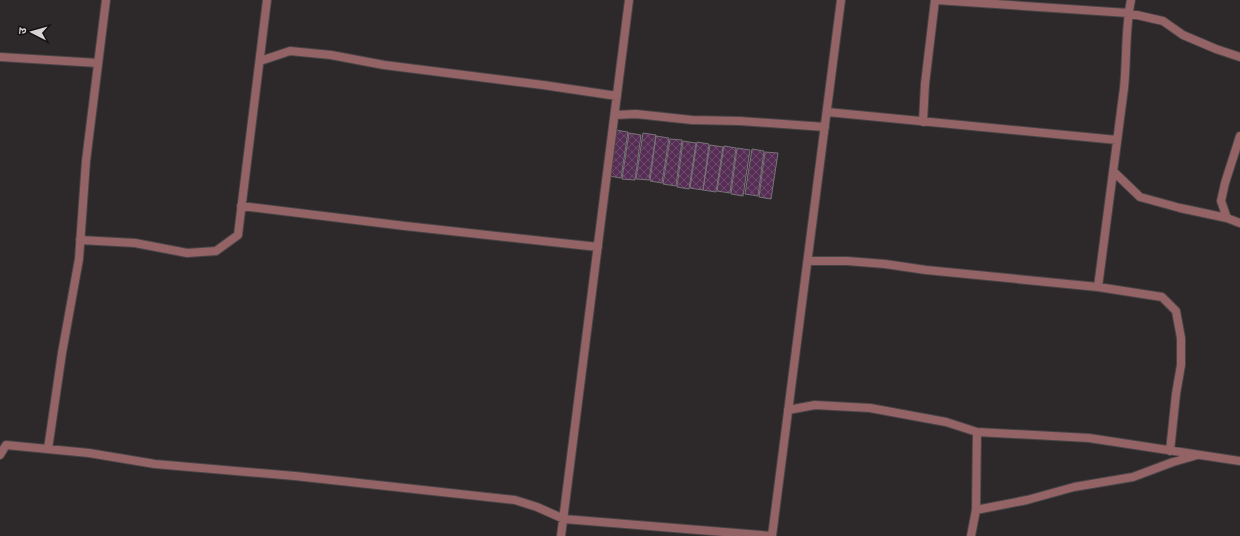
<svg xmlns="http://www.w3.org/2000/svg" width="1240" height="536" viewBox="0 0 1240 536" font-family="'Roboto Serif','Noto Sans Devanagari',serif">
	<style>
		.building { fill: url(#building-cross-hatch); stroke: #777477 }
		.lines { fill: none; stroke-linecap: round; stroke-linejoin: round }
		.minor-casing { stroke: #484446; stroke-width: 10 }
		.minor { stroke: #946366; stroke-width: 8 }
	</style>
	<defs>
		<pattern id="building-cross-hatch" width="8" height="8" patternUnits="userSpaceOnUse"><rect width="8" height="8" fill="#562e55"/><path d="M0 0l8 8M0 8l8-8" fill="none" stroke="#6e4b6d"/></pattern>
	</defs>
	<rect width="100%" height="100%" fill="#2d292b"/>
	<path class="building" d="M615,130L628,132L621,178L609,176Z
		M629,133L641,135L635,180L622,179Z
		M643,133L656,135L649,180L636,179Z
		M656,136L669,138L662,183L650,181Z
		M670,139L682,140L676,186L663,184Z
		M683,141L696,143L689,189L677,187Z
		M697,142L709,144L703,190L690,188Z
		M710,145L723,147L716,192L703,190Z
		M724,146L736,148L730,193L717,191Z
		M737,148L750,150L743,196L731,194Z
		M752,149L764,151L758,196L745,194Z
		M765,152L778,153L771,199L759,197Z"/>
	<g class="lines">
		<defs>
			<path id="minor" d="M936,0L1128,13L1163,21L1183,35L1216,49L1240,57
				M0,57L98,63
				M260,61L290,51L331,55L384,65L543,85L617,96
				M827,112L1117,140
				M615,115L636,114L692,120L740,121L825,127
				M923,122L925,84L935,0
				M1240,136L1225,183L1221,201L1227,218L1240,223
				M1114,172L1140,197L1180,208L1227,218
				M241,206L405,226L598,247
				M80,240L135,243L187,253L216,251L238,235L267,0
				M808,261H847L885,264L926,270L1098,287L1162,297L1176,311L1181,338V365L1176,394L1170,451
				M1098,287C1106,221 1116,154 1124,88C1127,59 1125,29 1131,0
				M788,410L815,405L870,408L946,422L977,432
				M48,449L62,353L79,259L86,161L106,0
				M0,455L6,445L89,453L155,464L295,476L515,500L537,507L564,519L772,536
				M976,510L1027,500L1074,487L1133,477L1173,462L1194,456
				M561,536L629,0
				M772,536L841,0
				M971,536L976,510L977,432L1089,438L1240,461"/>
		</defs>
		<use href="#minor" class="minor-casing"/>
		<use href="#minor" class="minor"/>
	</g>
	<g transform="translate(32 32) rotate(276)" stroke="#141213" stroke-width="3" paint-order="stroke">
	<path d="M0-3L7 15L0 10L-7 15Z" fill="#d6d4d5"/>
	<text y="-6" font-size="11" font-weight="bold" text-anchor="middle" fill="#d6d4d5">उ</text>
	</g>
</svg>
